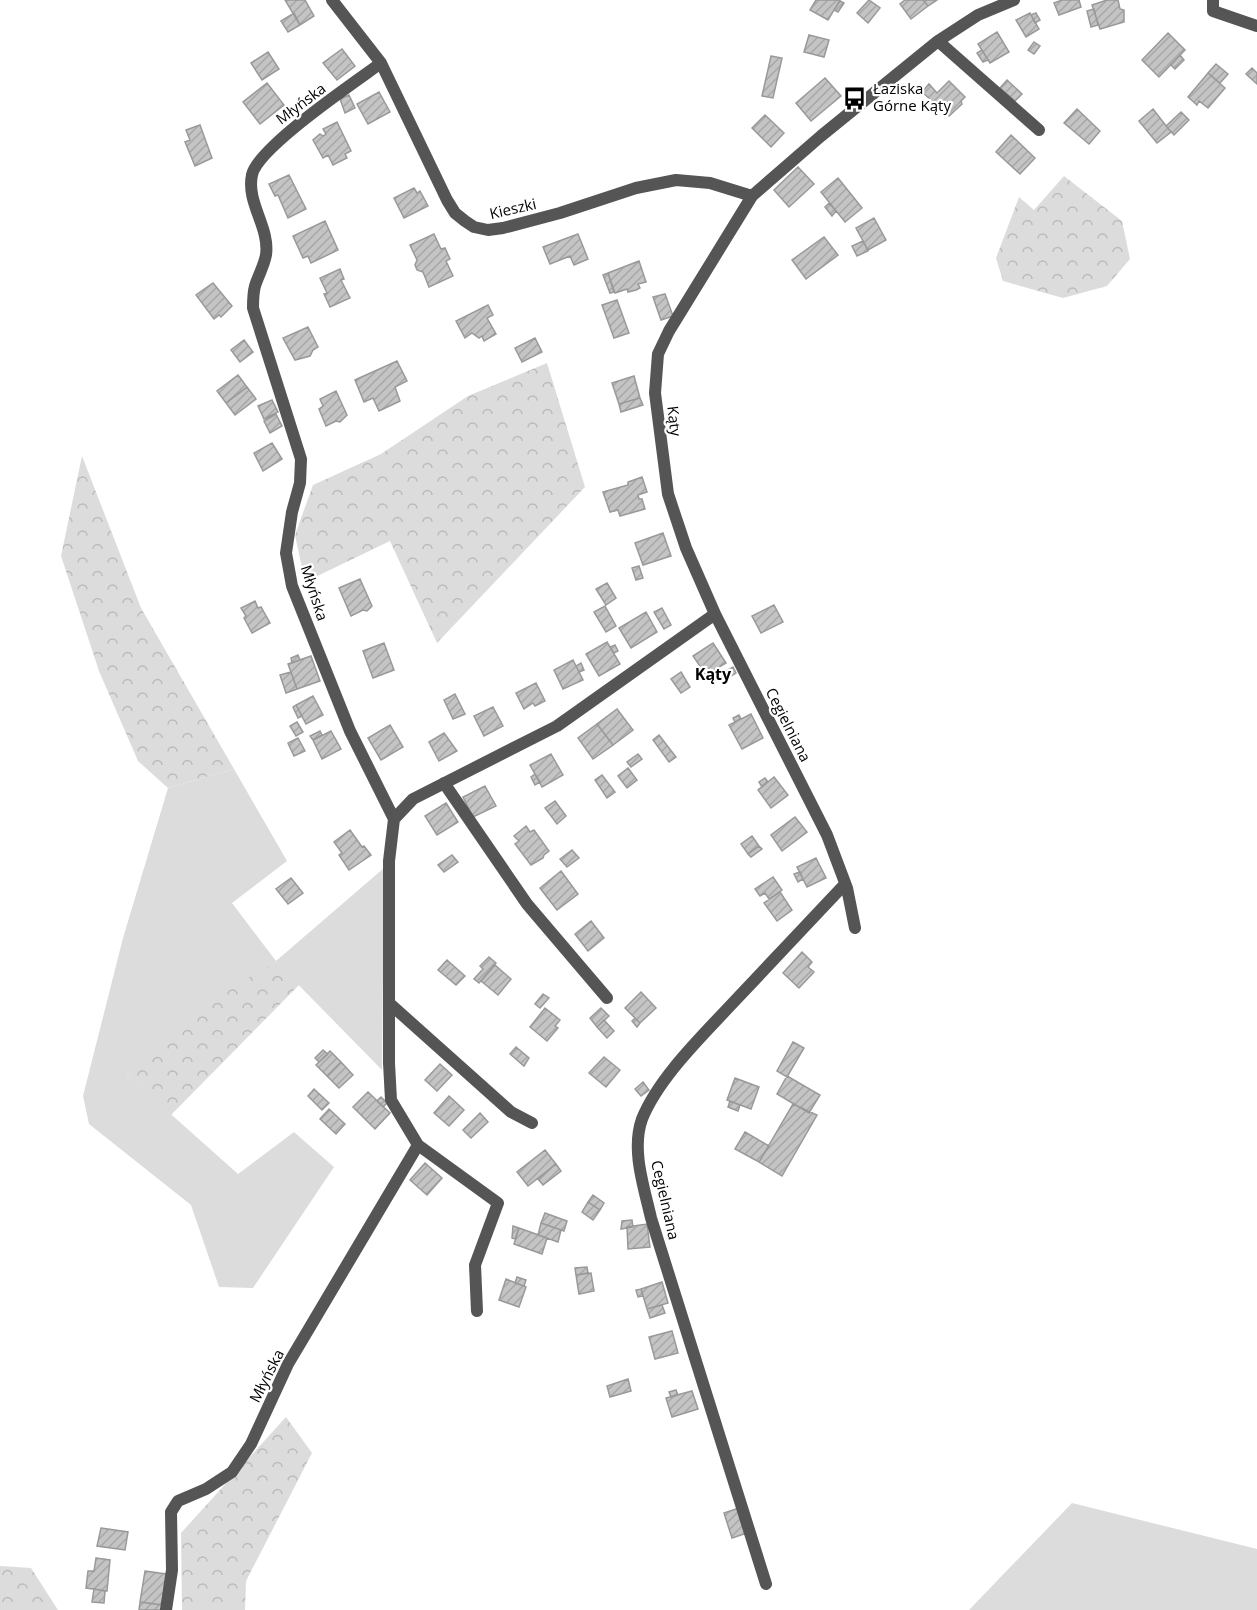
<svg xmlns="http://www.w3.org/2000/svg" width="1257" height="1610" viewBox="0 0 1257 1610" font-family="'Open Sans',sans-serif">
	<style>
		.green { fill: #dcdcdc }
		.forest { fill: url(#forest-crowns) }
		.building { fill: url(#building-hatch); stroke: #999; stroke-width: 1.5 }
		.lines { fill: none; stroke-linecap: round; stroke-linejoin: round }
		.street { stroke: #555; stroke-width: 12 }
		.labels { text-anchor: middle; stroke-width: 4.5; stroke-linejoin: round; paint-order: stroke }
		.poi-label { font-size: 15px; fill: #000; stroke: #fff; text-anchor: start }
		.street-label { font-size: 15px; fill: #000; stroke: #fff }
		.neighbourhood-label { font-size: 16px; font-weight: bold; fill: #000; stroke: #fff }
	</style>
	<defs>
		<pattern id="forest-crowns" width="20" height="18" patternUnits="userSpaceOnUse" patternTransform="scale(1.5)"><rect width="20" height="18" fill="#dcdcdc"/><path d="M2 6a3 3 0 1 1 6 0M12 15a3 3 0 1 1 6 0" fill="none" stroke="#bbb"/></pattern>
		<pattern id="building-hatch" width="6" height="6" patternUnits="userSpaceOnUse" patternTransform="scale(1.5)"><rect width="6" height="6" fill="#c4c4c4"/><path d="M-1 1l2-2M0 6l6-6M5 7l2-2" fill="none" stroke="#a7a7a7"/></pattern>
	</defs>
	<rect width="100%" height="100%" fill="#fff"/>
	<path class="green" d="M234,769L287,861L232,903L276,961L384,868L382,1070L276,962L127,1075L238,1174L294,1132L334,1167L253,1288L219,1287L191,1205L89,1124L83,1096L123,938L168,788Z
		M1072,1503L1257,1549V1610H969Z"/>
	<path class="forest" d="M1064,176L1122,221L1130,259L1107,286L1063,298L1003,281L996,258L1019,197L1034,210Z
		M547,363L585,487L437,643L390,541L305,582L295,535L313,485L381,454L468,396Z
		M82,456L141,608L234,769L168,788L138,761L99,671L61,556Z
		M276,962L300,984L171,1115L127,1075L218,995Z
		M286,1417L312,1453L246,1581L245,1610H182L181,1533Z
		M0,1566L31,1568L58,1610H0Z"/>
	<path class="building" d="M285,0H305L314,16L300,25Z
		M816,0H840L828,20L810,10Z
		M869,0L880,8L868,23L857,13Z
		M905,0H923L928,6L911,19L900,4Z
		M923,0H937L928,6Z
		M1062,0H1079L1081,7L1059,15L1054,3Z
		M1107,0H1118L1120,9L1124,10V22L1100,29L1092,5Z
		M840,1L844,3L838,12L834,10Z
		M1094,9L1098,25L1091,27L1087,11Z
		M294,13L300,25L288,32L281,21Z
		M1030,13L1039,29L1026,37L1016,20Z
		M1036,13L1040,20L1035,23L1031,15Z
		M997,32L1009,52L990,63L978,44Z
		M1168,33L1185,50L1159,77L1142,60Z
		M809,35L829,40L824,57L804,52Z
		M1034,42L1040,46L1034,54L1028,50Z
		M342,49L355,66L337,80L323,63Z
		M982,50L988,60L983,62L977,53Z
		M268,52L279,69L262,80L251,63Z
		M1180,55L1184,60L1175,69L1171,65Z
		M771,56L782,58L773,98L762,96Z
		M1216,64L1228,74L1220,83L1208,73Z
		M1252,68L1257,73V84L1246,74Z
		M1208,73L1225,88L1208,108L1199,101L1197,105L1188,97Z
		M825,78L841,96L811,121L796,103Z
		M1007,80L1022,94L1015,101L1000,88Z
		M949,81L965,97L961,101L962,104L949,116L922,92L929,84L937,93Z
		M267,83L284,105L260,124L243,102Z
		M379,92L390,112L368,124L357,104Z
		M349,95L355,108L345,113L340,99Z
		M1077,109L1100,131L1089,144L1064,123Z
		M1153,109L1171,132L1157,143L1139,121Z
		M1181,112L1189,120L1174,135L1166,126Z
		M765,115L784,133L771,147L752,128Z
		M337,122L351,151L345,154L347,158L333,165L328,155L323,158L313,140L320,134L323,136L326,134L323,129Z
		M200,125L212,158L195,166L185,142L190,140L186,130Z
		M1011,135L1035,158L1020,174L996,152Z
		M798,167L814,184L789,207L774,190Z
		M289,175L306,209L288,218L278,195L275,196L269,184Z
		M838,178L862,208L845,222L821,192Z
		M414,188L417,193L420,191L428,206L404,218L394,198Z
		M829,203L836,211L832,216L825,207Z
		M874,218L886,240L868,250L856,228Z
		M325,221L338,250L311,263L308,256L303,258L293,236Z
		M434,234L441,249L445,248L450,259L446,261L453,276L429,287L423,272L417,270L415,265L417,260L410,245Z
		M578,234L588,259L574,265L570,256L550,264L543,247Z
		M824,237L838,255L806,279L792,260Z
		M863,241L868,251L857,256L852,246Z
		M639,261L646,282L638,284L640,288L636,290L628,292L627,289L615,293L608,273Z
		M340,269L344,279L341,280L350,298L330,307L324,294L327,293L320,278Z
		M608,273L614,292L610,293L603,275Z
		M213,283L232,306L221,317L219,315L214,319L196,295Z
		M665,294L673,316L661,320L653,297Z
		M617,300L629,333L614,338L602,305Z
		M488,305L493,315L487,318L496,334L484,341L482,336L479,338L472,333L465,338L456,321Z
		M308,327L318,347L313,350L310,356L295,360L283,338Z
		M535,338L542,352L522,362L515,348Z
		M244,340L253,352L240,362L231,350Z
		M397,361L407,381L395,387L400,401L379,411L373,398L364,402L355,380Z
		M238,375L247,387L226,403L217,391Z
		M634,376L640,398L619,404L612,383Z
		M247,387L256,399L235,415L226,403Z
		M336,391L347,415L340,422L336,421L326,426L319,409L323,406L320,399Z
		M640,398L643,405L621,412L619,404Z
		M272,400L278,412L264,419L258,406Z
		M276,414L282,426L270,433L264,421Z
		M272,443L282,459L263,471L254,453Z
		M642,477L647,492L638,495L639,499H642L645,509L620,516L618,510L610,512L603,492L628,485V482Z
		M663,533L671,556L643,565L635,543Z
		M639,566L643,578L636,580L632,568Z
		M360,579L372,606L367,611L363,610L351,616L339,588Z
		M607,583L616,598L606,605L596,589Z
		M255,601L258,608L261,607L270,623L252,633L244,618L246,616L241,608Z
		M774,605L783,622L761,633L752,616Z
		M605,606L616,626L606,632L594,612Z
		M662,608L671,625L664,629L654,612Z
		M646,612L657,632L631,648L619,628Z
		M607,642L620,664L599,676L586,654Z
		M384,643L394,670L373,678L363,651Z
		M713,643L726,663L706,675L693,656Z
		M615,645L618,651L614,653L610,647Z
		M298,655L300,660L292,663L291,658Z
		M311,656L320,681L297,689L288,664Z
		M573,660L583,680L563,689L554,670Z
		M581,663L584,670L579,672L576,666Z
		M733,667L736,673L728,678L724,672Z
		M291,672L297,689L286,693L280,675Z
		M681,672L690,687L681,693L671,679Z
		M536,683L545,701L535,706L533,703L524,709L516,693Z
		M455,694L465,714L453,719L444,700Z
		M313,696L323,715L306,724L296,705Z
		M296,705L302,716L298,718L293,707Z
		M493,707L503,726L484,736L474,716Z
		M617,709L633,730L613,745L597,724Z
		M751,714L763,738L742,749L729,725Z
		M739,715L741,719L735,722L733,718Z
		M297,722L303,732L296,736L290,726Z
		M597,724L613,745L593,759L578,738Z
		M390,725L403,747L381,760L368,738Z
		M320,731L322,735L313,740L310,736Z
		M331,731L341,749L322,759L313,740Z
		M444,733L457,751L439,761L429,742Z
		M659,735L676,757L669,762L653,740Z
		M298,738L305,751L294,756L288,743Z
		M551,754L563,775L542,787L530,765Z
		M638,754L642,759L631,767L627,762Z
		M628,768L637,780L627,788L618,776Z
		M535,774L540,782L535,785L531,777Z
		M602,775L615,792L607,798L595,780Z
		M774,777L788,795L771,808L758,790Z
		M765,778L768,782L762,787L759,782Z
		M485,786L496,806L473,817L463,797Z
		M555,801L566,816L557,824L545,808Z
		M446,803L458,822L437,835L425,816Z
		M795,817L807,832L782,851L771,835Z
		M526,826L530,832L534,830L549,851L544,855L543,858L531,865L515,844L519,841L514,836Z
		M350,830L362,847L364,846L371,855L349,870L339,855L342,853L334,842Z
		M752,836L759,846L748,854L741,844Z
		M759,846L762,849L751,857L748,854Z
		M572,850L579,858L567,867L560,859Z
		M452,855L458,862L444,872L438,865Z
		M816,858L826,878L807,887L797,867Z
		M561,871L578,894L557,910L540,888Z
		M800,872L803,879L798,882L794,874Z
		M773,877L782,890L769,899L765,893L760,896L755,889Z
		M291,878L303,893L288,904L276,889Z
		M780,892L792,910L777,921L764,903Z
		M591,921L604,938L588,951L575,934Z
		M802,952L812,962L808,967L814,972L799,988L783,973Z
		M489,957L496,963L479,983L474,979L483,969L480,966Z
		M447,960L465,976L456,985L438,970Z
		M495,965L511,979L498,995L481,981Z
		M641,992L656,1008L640,1023L625,1008Z
		M543,994L549,998L540,1008L535,1004Z
		M545,1008L560,1020L555,1026L558,1028L547,1041L530,1027Z
		M601,1008L609,1016L597,1027L590,1018Z
		M635,1018L640,1023L637,1027L632,1021Z
		M604,1020L614,1031L607,1038L597,1027Z
		M793,1042L804,1048L787,1077L777,1071Z
		M516,1047L529,1058L524,1066L510,1054Z
		M323,1050L328,1054L319,1062L315,1058Z
		M330,1051L341,1062L327,1076L316,1065Z
		M604,1057L620,1070L606,1087L589,1073Z
		M341,1062L353,1075L339,1088L327,1076Z
		M440,1064L452,1075L437,1091L425,1080Z
		M787,1076L820,1095L809,1113L777,1094Z
		M735,1078L759,1087L751,1109L727,1100Z
		M643,1082L649,1090L641,1096L635,1089Z
		M314,1089L329,1103L322,1110L308,1096Z
		M368,1092L390,1113L375,1129L353,1107Z
		M449,1096L464,1110L449,1126L434,1113Z
		M381,1097L387,1103L383,1107L377,1101Z
		M730,1101L740,1105L738,1111L728,1107Z
		M793,1104L817,1115L782,1176L759,1162Z
		M329,1109L345,1124L336,1134L320,1119Z
		M480,1113L488,1122L471,1138L463,1130Z
		M745,1132L769,1146L759,1162L735,1149Z
		M545,1150L556,1164L528,1186L517,1172Z
		M425,1163L442,1178L427,1195L410,1180Z
		M556,1164L561,1171L543,1185L538,1179Z
		M593,1195L604,1203L600,1210L588,1202Z
		M588,1202L600,1210L593,1220L582,1212Z
		M545,1213L567,1221L564,1231L541,1223Z
		M632,1220L633,1227L621,1229L622,1221Z
		M541,1223L561,1230L558,1242L538,1235Z
		M647,1224L650,1247L628,1249L627,1227Z
		M513,1226L519,1228L515,1239L512,1238Z
		M519,1228L547,1238L542,1254L514,1244Z
		M587,1267L588,1273L576,1275L575,1268Z
		M591,1273L594,1291L579,1294L576,1275Z
		M517,1277L526,1280L524,1286L515,1283Z
		M506,1279L526,1287L519,1307L499,1300Z
		M662,1282L668,1303L647,1309L641,1289Z
		M641,1289L643,1296L638,1297L636,1290Z
		M662,1305L665,1313L650,1318L647,1309Z
		M672,1331L678,1353L655,1359L649,1337Z
		M628,1379L631,1391L610,1397L607,1386Z
		M676,1390L678,1395L671,1397L669,1392Z
		M692,1391L698,1409L672,1417L666,1398Z
		M739,1508L747,1533L732,1538L724,1513Z
		M101,1528L128,1532L125,1550L97,1546Z
		M96,1558L110,1560L107,1591L86,1588L88,1571H94Z
		M145,1571L166,1574L162,1605L140,1602Z
		M94,1589L105,1591L104,1603L92,1602Z
		M140,1602L162,1605L161,1610H139Z"/>
	<g class="lines">
		<path class="street" d="M332,0L381,63L447,200L455,213L465,221L474,227L488,230L503,228L560,213L636,188L676,180L710,183L752,196
			M1213,0V11L1257,26
			M938,41L1039,130
			M381,63C355,82 257,148 252,175C246,203 270,227 266,255C264,266 258,276 255,286C253,293 253,301 253,308L301,459L300,483L292,512L286,553L292,586L350,731L394,819L389,861V1063L391,1100L418,1145L498,1203L475,1265L477,1311
			M715,614L827,835L847,888L855,928
			M444,783L527,904L607,998
			M394,819L413,799L557,726L715,614L686,548L668,494L655,393L658,354L669,331L752,196L821,136L938,41L978,15L1014,0
			M389,1003L511,1112L532,1123
			M766,1584L651,1218C644,1187 631,1150 642,1119C658,1079 700,1038 729,1007C768,966 806,925 845,884
			M166,1610L172,1570L171,1512L178,1501L206,1489L232,1472L251,1444L288,1364L418,1145"/>
	</g>
	<defs>
		<symbol id="bus-bare" viewBox="-9 -9 18 18"><path d="M-5-6H5V4H4V6H2V4H-2V6H-4V4H-5ZM-3.5-4V0h7V-4ZM-3.5 1.2v1.5H-2V1.2ZM2 1.2v1.5H3.5V1.2Z" fill="#000" stroke="#fff" stroke-width="2.5" paint-order="stroke"/></symbol>
	</defs>
	<g fill-rule="evenodd">
		<use href="#bus-bare" x="838" y="82" width="33" height="33"/>
	</g>
	<g class="labels">
		<g class="poi-label">
			<text x="873" y="94">Łaziska<tspan x="873" dy="17">Górne Kąty</tspan></text>
		</g>
		<g class="street-label">
			<text transform="translate(301 104) rotate(-37)" y="5">Młyńska</text>
			<text transform="translate(513 209) rotate(-13)" y="5">Kieszki</text>
			<text transform="translate(674 421) rotate(83)" y="5">Kąty</text>
			<text transform="translate(314 593) rotate(72)" y="5">Młyńska</text>
			<text transform="translate(788 725) rotate(63)" y="5">Cegielniana</text>
			<text transform="translate(665 1200) rotate(77)" y="5">Cegielniana</text>
			<text transform="translate(267 1376) rotate(-63)" y="5">Młyńska</text>
		</g>
		<g class="neighbourhood-label">
			<text x="713" y="680">Kąty</text>
		</g>
	</g>
</svg>
